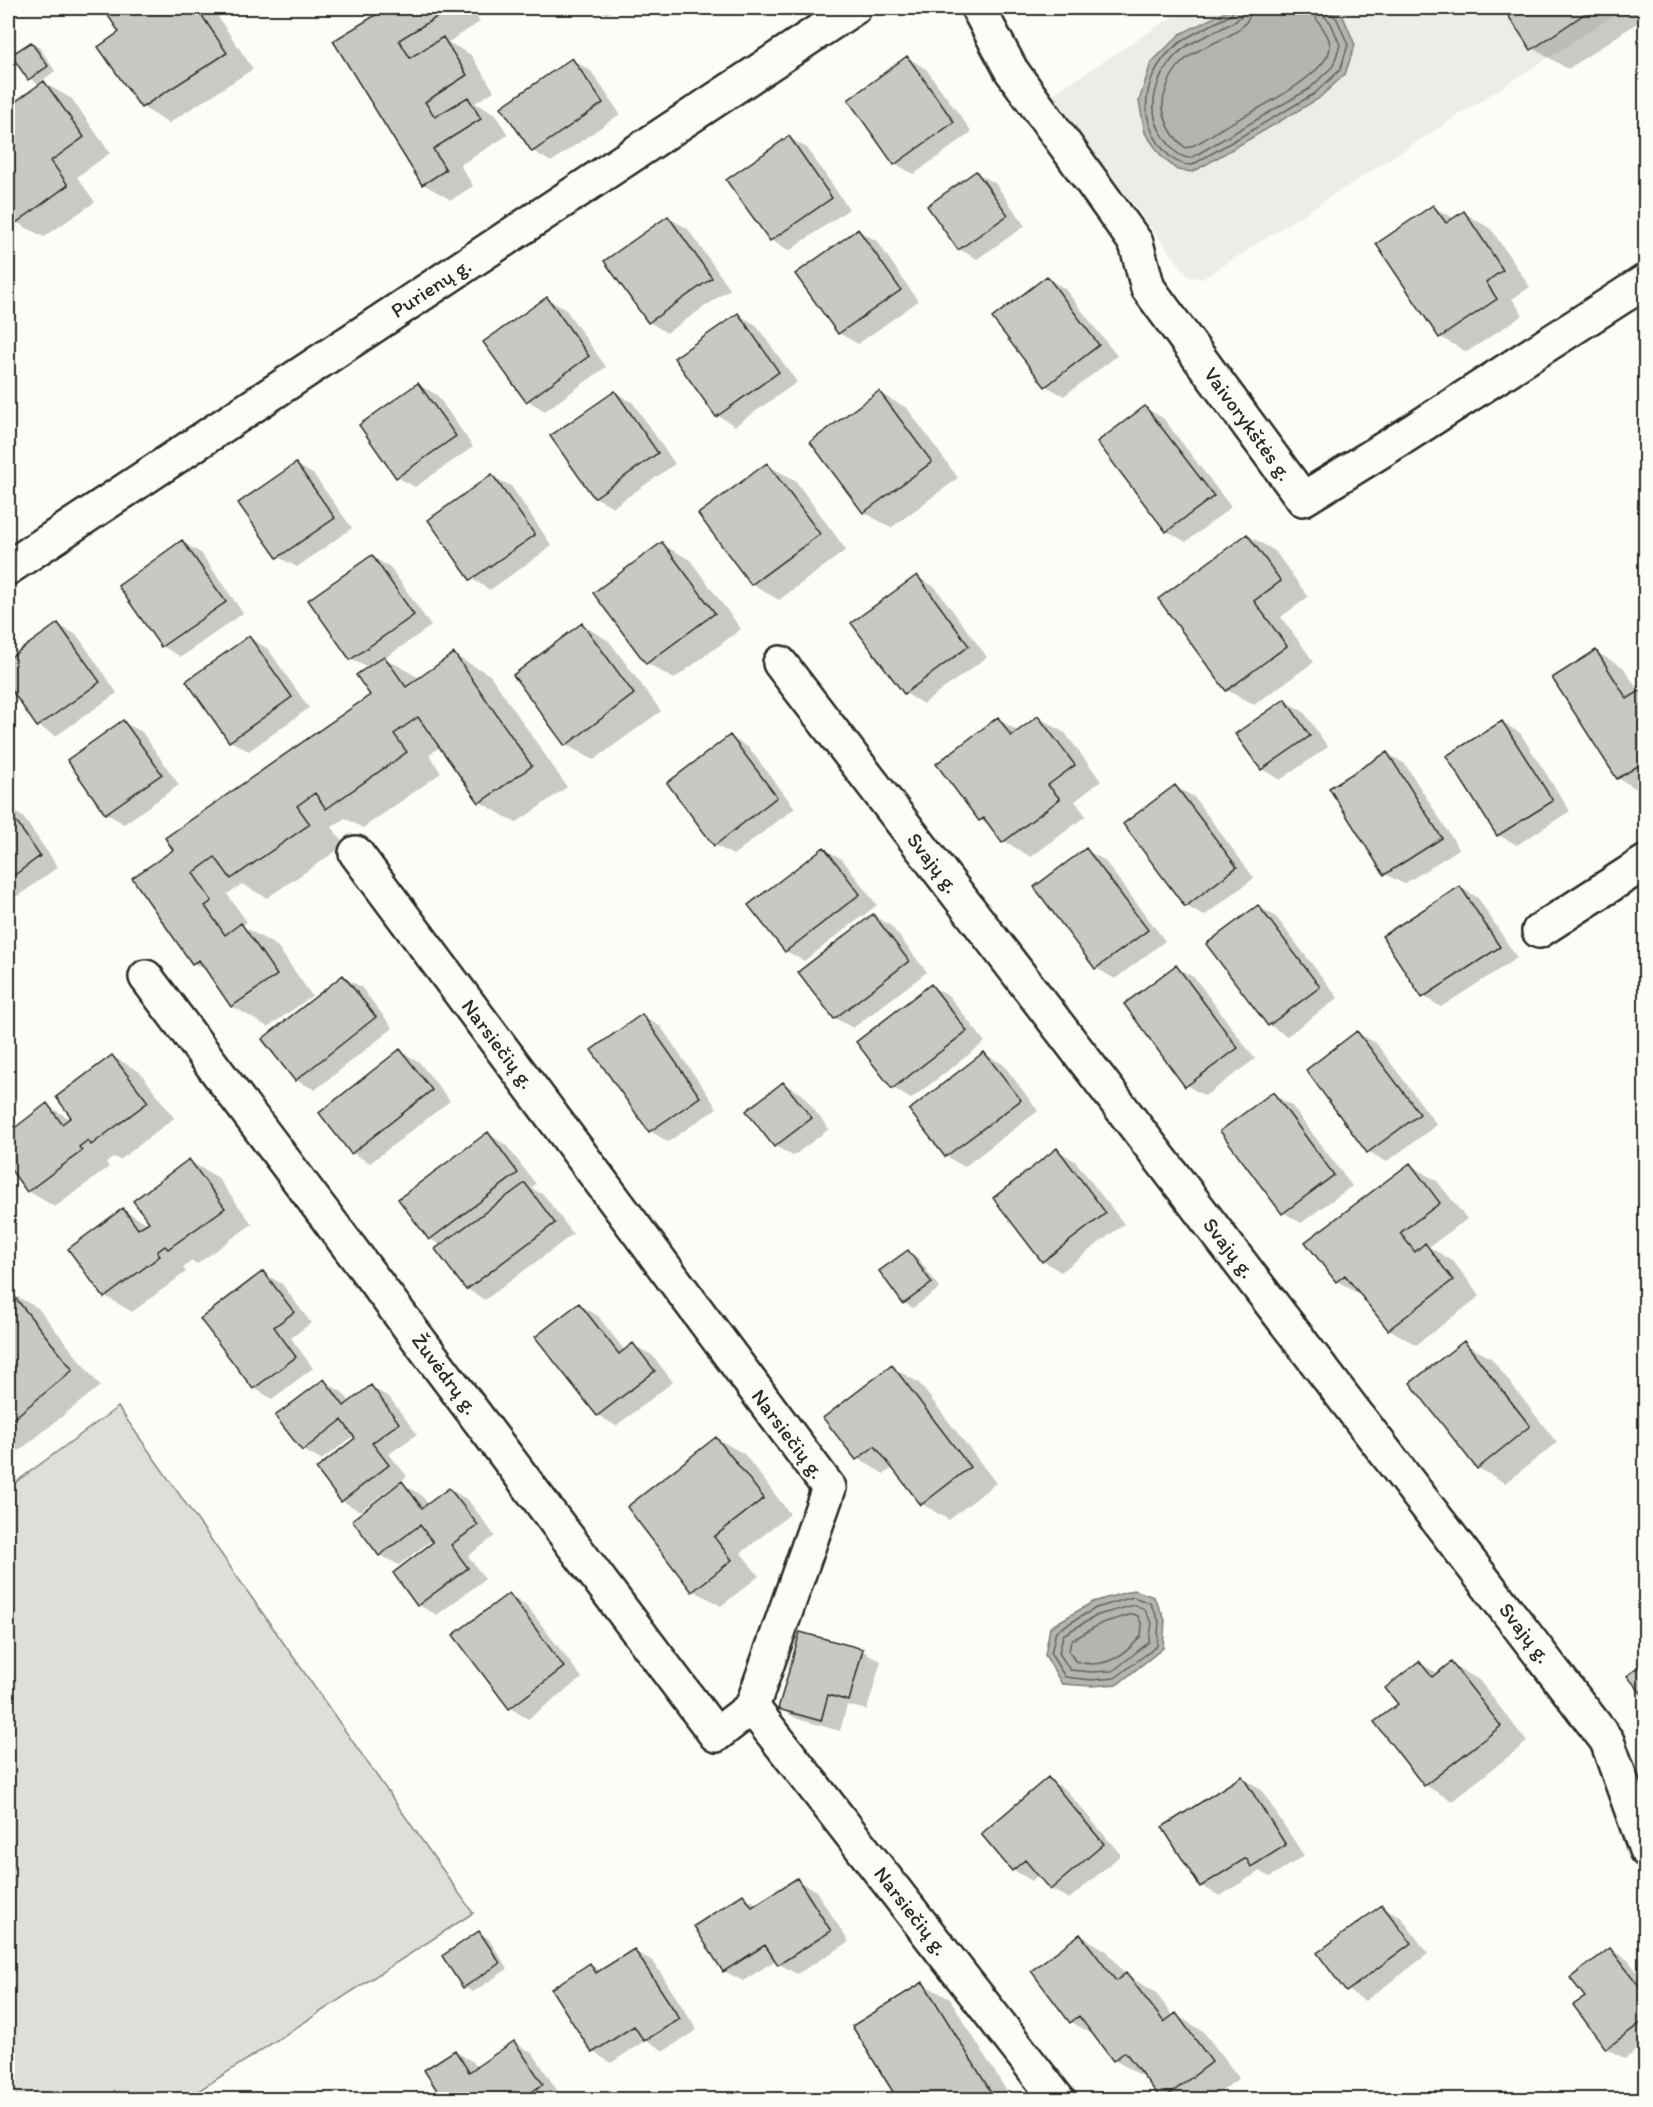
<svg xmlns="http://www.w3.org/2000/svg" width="1653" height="2107" viewBox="0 0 1653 2107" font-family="Itim,sans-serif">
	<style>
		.built { fill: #edece8 }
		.green { fill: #dfdeda; stroke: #858482; stroke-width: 1.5 }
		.water { fill: #b5b4b1; stroke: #7e7d7b; stroke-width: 1.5 }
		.shadow { fill: #0003 }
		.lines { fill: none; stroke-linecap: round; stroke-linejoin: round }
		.shore { stroke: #626261; stroke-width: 1.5 }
		.building { fill: #c9c8c4; stroke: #2b2b2b; stroke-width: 1.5 }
		.street-casing { stroke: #2b2b2b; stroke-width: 38 }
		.street { stroke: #fdfcf7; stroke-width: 33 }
		.labels { text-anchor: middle; stroke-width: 6; stroke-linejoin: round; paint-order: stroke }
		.street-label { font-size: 21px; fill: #2b2b2b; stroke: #fdfcf7 }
	</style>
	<rect width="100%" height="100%" fill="#fdfcf7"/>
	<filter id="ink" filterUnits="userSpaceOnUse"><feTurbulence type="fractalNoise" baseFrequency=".0167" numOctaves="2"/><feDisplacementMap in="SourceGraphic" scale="12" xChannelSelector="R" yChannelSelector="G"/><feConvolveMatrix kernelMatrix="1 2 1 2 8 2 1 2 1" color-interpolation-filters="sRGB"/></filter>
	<g filter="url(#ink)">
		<path class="built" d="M1186,8H1626L1202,279L1188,276L1050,96Z"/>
		<path class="green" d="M118,1407L473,1913L186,2099H8V1488Z"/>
		<path class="water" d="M1233,8H1333L1342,14L1355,45L1345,74L1318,99L1193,172L1177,170L1162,157L1145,133L1139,101L1151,63L1180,34Z
			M1134,1590L1154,1597L1165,1620L1163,1648L1118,1684L1091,1686L1062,1684L1045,1655L1050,1627L1093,1602Z"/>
		<path class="shadow" d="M105,8H212L253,69L169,123L142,107L121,32Z
			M390,8H471L480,22L448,42L471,55L494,91L475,103L495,114L508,135L460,165L473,186L451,200L423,184L335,42Z
			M596,8H617L607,14Z
			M627,8H642L635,12Z
			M1504,8H1646V17L1568,69L1532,48Z
			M31,43L40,48L55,71L38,84L29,78Z
			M908,58L926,69L972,132L914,174L895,164Z
			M573,60L591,71L620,114L551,162L533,151Z
			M44,83L72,99L110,153L77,177L95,202L44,237L8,218V109Z
			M789,138L807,148L849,209L789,251L771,240Z
			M976,173L995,183L1025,226L977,259L959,249Z
			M1433,207L1455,219L1464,213L1491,229L1530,287L1512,299L1523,315L1467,352L1440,337Z
			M668,218L687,228L730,289L667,333L649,322Z
			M859,231L877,241L918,301L858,344L839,333L798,274Z
			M1047,278L1065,289L1117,356L1064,396L1046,386Z
			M548,299L566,310L606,367L545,411L527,400Z
			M738,314L756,325L797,382L735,426L717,415Z
			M419,385L437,395L473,447L415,487L397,477Z
			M615,392L633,403L675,464L613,507L595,497Z
			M879,393L907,408L958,478L891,528L864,512Z
			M1145,408L1163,418L1231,507L1186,542L1167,531L1099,443Z
			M296,464L314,475L352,528L297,567L278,557Z
			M767,465L795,480L846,550L779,600L752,584Z
			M492,476L511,486L552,546L490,590L472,579Z
			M1247,535L1275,551L1308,597L1281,617L1314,662L1254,705L1227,690Z
			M182,542L201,553L243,613L181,657L162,646L120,586Z
			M662,544L690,560L741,629L674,679L647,663Z
			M372,557L390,567L431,626L385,658L421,679L454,655L490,675L567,787L516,823L480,802L441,746L429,755L441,773L363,828L345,818L332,827L345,845L267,898L242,884L227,894L247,922L242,926L277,946L312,996L268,1027L232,1006L208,971L193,963L175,850L372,696L368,668L351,659Z
			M917,577L935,587L987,657L923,704L905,693Z
			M59,625L77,635L117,693L56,736L38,726L8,682V661Z
			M582,625L609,641L661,711L594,760L566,745Z
			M250,638L268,649L309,708L249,751L230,741Z
			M1596,652L1623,667L1640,693L1646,689L1645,794L1618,778Z
			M1285,701L1304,712L1328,747L1280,780L1262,769Z
			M1038,717L1065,733L1101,781L1075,801L1086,816L1031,857L1004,841L993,827L980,820L998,719L1019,732Z
			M123,722L142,732L179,785L124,824L106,813Z
			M1502,722L1520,733L1570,811L1517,845L1498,835Z
			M730,737L748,747L795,808L733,855L715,845Z
			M1387,753L1405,764L1459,849L1404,884L1385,874Z
			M1176,787L1194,797L1254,878L1204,916L1186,906Z
			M8,808L23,817L58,867L8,903Z
			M824,849L842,859L877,905L804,961L786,951Z
			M1086,850L1104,860L1165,941L1115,979L1096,968Z
			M1460,887L1478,898L1517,958L1441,1007L1423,996Z
			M1258,906L1276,917L1338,998L1287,1036L1269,1025Z
			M873,915L891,926L927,972L853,1028L835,1018Z
			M1176,967L1195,978L1255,1059L1205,1096L1186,1085Z
			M343,977L361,987L393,1028L315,1090L296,1080Z
			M931,986L949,996L985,1042L911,1099L893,1088Z
			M642,1016L661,1027L717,1108L668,1142L650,1131Z
			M1358,1033L1376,1043L1437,1125L1386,1162L1368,1151Z
			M401,1051L419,1062L450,1101L370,1163L352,1153Z
			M984,1054L1003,1064L1038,1111L964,1167L946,1156Z
			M112,1056L140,1072L174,1118L120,1160L114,1157L106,1163L109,1167L55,1207L28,1191L8,1164V1134L47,1105L70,1119Z
			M784,1084L802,1094L829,1129L793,1156L775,1146Z
			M1273,1094L1291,1105L1352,1186L1301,1223L1283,1212Z
			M488,1134L506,1145L536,1184L531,1188L544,1195L573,1234L485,1300L467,1289L442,1246L430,1239Z
			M1057,1150L1075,1161L1124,1224L1061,1272L1043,1261Z
			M189,1161L217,1177L252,1224L197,1264L192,1261L183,1268L186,1272L132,1312L105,1296L123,1210L148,1224Z
			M1410,1165L1437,1181L1467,1219L1429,1247L1453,1261L1480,1296L1416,1345L1389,1329L1364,1297L1337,1281Z
			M908,1252L917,1257L940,1288L913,1308L904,1303Z
			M263,1273L282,1284L311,1323L291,1338L313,1368L272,1399L254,1388Z
			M10,1293L38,1308L100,1386L19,1451L8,1445V1295Z
			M580,1305L598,1316L625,1351L633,1345L652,1355L673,1382L616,1426L598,1415Z
			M1464,1343L1491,1358L1557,1443L1505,1483L1478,1468Z
			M892,1367L919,1383L996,1483L949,1520L922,1504L893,1468L884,1474L857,1458Z
			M324,1381L342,1392L350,1402L371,1387L389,1397L417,1434L389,1454L407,1476L399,1482L420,1494L429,1505L449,1489L468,1500L495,1536L468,1556L485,1579L437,1615L418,1605L436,1543L433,1539L399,1565L380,1555L394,1489L392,1487L360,1511L342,1501L357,1438L355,1435L321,1460L303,1450Z
			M716,1438L744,1454L790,1514L741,1553L759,1576L721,1606L693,1590Z
			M509,1595L527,1606L582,1678L528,1719L510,1708Z
			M801,1634L863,1651L881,1661L867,1710L847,1705L840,1731L798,1719L780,1709Z
			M1419,1663L1439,1674L1451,1664L1479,1680L1527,1742L1452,1801L1425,1785L1400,1704Z
			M1242,1778L1260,1788L1304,1856L1270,1877L1260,1871L1220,1896L1201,1886Z
			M1048,1779L1066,1790L1121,1855L1069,1899L1051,1889L1039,1874L1032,1881L1013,1870L983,1834Z
			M797,1880L816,1891L849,1942L797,1974L779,1964L776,1960L743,1981L724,1971L743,1896L759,1905Z
			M1383,1907L1401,1917L1428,1954L1365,2001L1347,1990Z
			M479,1933L488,1938L508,1969L473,1992L464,1987Z
			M1080,1935L1107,1951L1126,1975L1154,1991L1174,2017L1176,2015L1203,2031L1239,2078L1210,2100H1163L1144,2075L1142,2076L1114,2060L1096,2036L1071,2022Z
			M1610,1949L1628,1960L1646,1983V2043L1625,2059L1607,2048L1587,1997Z
			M634,1951L653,1961L697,2030L664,2051L646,2040L611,2063L593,2052L590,1965L602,1972Z
			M923,1984L950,1999L1012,2100H900Z
			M514,2043L533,2053L560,2095L554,2100H445L455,2051L473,2062L477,2068Z"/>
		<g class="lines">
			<path class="shore" d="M1234,8L1231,15C1216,23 1199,30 1185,39C1149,63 1134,107 1159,144C1168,156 1176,165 1192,165L1314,94L1340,70L1348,45L1337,19L1331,13L1330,8
				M1242,8L1241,16L1236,21C1221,29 1205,36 1190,44C1160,63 1142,105 1163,136C1170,146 1177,158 1191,158L1309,89L1333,66L1340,45L1331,23L1324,16L1323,8
				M1251,8C1250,34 1215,40 1196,52C1183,59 1171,73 1167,87C1164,95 1162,101 1163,109C1166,125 1173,138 1186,148C1199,145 1211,135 1222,128C1245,115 1333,74 1330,45C1329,30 1314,23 1314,8
				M1133,1597L1150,1603L1159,1621L1157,1646L1115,1678L1091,1680L1065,1677L1051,1654L1056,1631L1096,1608Z
				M1134,1605L1144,1609L1152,1623L1149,1642L1113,1671L1091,1672L1070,1670L1059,1653L1063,1635L1098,1615Z
				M1133,1614L1138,1616L1142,1625L1141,1636C1124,1657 1102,1670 1075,1661L1069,1651L1071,1641L1102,1623Z"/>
		</g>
		<path class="building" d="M103,8H197L227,53L141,108L98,47L119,32Z
			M387,8H452L399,40L410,58L443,37L467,75L425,102L435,117L468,97L481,119L433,149L446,170L422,185L333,41Z
			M1503,8H1593L1531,50Z
			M31,42L48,66L28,80L11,55Z
			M907,56L954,122L894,165L848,100Z
			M572,58L603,103L532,152L501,107Z
			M44,81L84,137L51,161L68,185L16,223L8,211V107Z
			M789,136L832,198L770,241L726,180Z
			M976,171L1008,215L958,250L927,206Z
			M1433,205L1446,223L1464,211L1503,270L1486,282L1497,299L1439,338L1376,244Z
			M668,216L712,278L648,323L604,261Z
			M858,229L901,290L838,334L795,274Z
			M1047,276L1099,345L1045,387L992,318Z
			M547,297L589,356L526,402L483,342Z
			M738,313L779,372L716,417L674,358Z
			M418,383L456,436L396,478L359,425Z
			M615,391L658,453L594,498L550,436Z
			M879,391L932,462L863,513L810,442Z
			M1145,406L1214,496L1166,532L1097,442Z
			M296,463L335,518L277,558L238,503Z
			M767,463L820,534L751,585L698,514Z
			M492,474L535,535L470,580L428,520Z
			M1247,534L1281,581L1254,601L1287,646L1226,691L1158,599Z
			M182,540L226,602L161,647L118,586Z
			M662,542L715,613L646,664L593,593Z
			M372,555L414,615L350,660L308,600Z
			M917,575L969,646L904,694L851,623Z
			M58,623L100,682L37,727L8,685V659Z
			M582,623L634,694L565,746L513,675Z
			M249,636L292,697L229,742L186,681Z
			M1596,650L1627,699L1646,687V761L1617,779L1552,678Z
			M454,653L532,766L479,803L418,717L394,734L407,752L326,809L315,793L297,806L310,824L231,879L215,857L193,873L212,901L205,906L225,935L241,923L277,975L231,1007L199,960L192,964L132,878L173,850L165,838L370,695L356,675L384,656L406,687Z
			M1285,699L1310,736L1261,770L1235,734Z
			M1038,716L1075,765L1048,785L1060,799L1002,843L984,818L979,821L936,764L998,717L1011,736Z
			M123,720L162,774L105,814L67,760Z
			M1502,721L1553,801L1497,836L1446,756Z
			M730,735L777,797L714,846L667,783Z
			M1387,752L1442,838L1384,875L1329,788Z
			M1175,785L1237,867L1185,907L1123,824Z
			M8,810L40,856L8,880Z
			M824,847L860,894L785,952L748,905Z
			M1086,848L1148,930L1095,969L1034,887Z
			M1460,886L1500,947L1422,998L1382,936Z
			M1258,905L1320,987L1268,1026L1206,944Z
			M873,914L909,961L834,1019L798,972Z
			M1176,965L1238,1048L1185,1087L1124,1004Z
			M343,975L376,1017L295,1081L262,1039Z
			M931,984L967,1031L892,1089L856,1042Z
			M642,1014L700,1097L649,1132L591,1050Z
			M1357,1031L1420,1114L1367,1153L1306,1070Z
			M400,1049L432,1090L351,1154L319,1113Z
			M984,1052L1021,1100L945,1157L909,1110Z
			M112,1055L148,1102L91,1145L88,1140L79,1147L82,1151L27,1192L8,1166V1133L47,1103L62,1124L71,1117L56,1097Z
			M783,1082L812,1118L774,1147L746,1111Z
			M1273,1092L1334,1175L1282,1214L1220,1131Z
			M488,1132L518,1173L429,1240L398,1199Z
			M1057,1148L1106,1213L1042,1262L993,1198Z
			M189,1159L225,1208L168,1249L165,1246L157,1252L160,1256L104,1298L68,1249L123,1208L138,1229L149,1222L133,1201Z
			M1410,1163L1440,1203L1400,1233L1415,1252L1425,1243L1453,1280L1388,1330L1345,1275L1336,1282L1305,1242Z
			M525,1183L555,1223L466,1290L435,1249Z
			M908,1250L932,1283L903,1304L879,1271Z
			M263,1271L294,1312L274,1327L296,1357L253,1389L200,1319Z
			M10,1291L73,1370L8,1423V1293Z
			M579,1303L619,1354L633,1343L655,1371L597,1416L535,1337Z
			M1464,1341L1530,1426L1477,1469L1410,1383Z
			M892,1365L970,1467L921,1505L875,1446L856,1460L823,1418Z
			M324,1379L344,1406L371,1385L399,1423L372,1443L389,1465L341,1502L316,1469L355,1438L342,1420L302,1451L275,1416Z
			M716,1437L764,1498L714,1537L732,1560L692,1592L627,1507Z
			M402,1481L422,1508L449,1488L478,1525L451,1545L468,1568L417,1606L393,1573L433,1542L420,1525L379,1556L352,1520Z
			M509,1593L564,1667L509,1709L453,1635Z
			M800,1632L863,1649L849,1701L828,1695L821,1721L778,1709Z
			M1419,1661L1432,1677L1451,1662L1501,1726L1424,1786L1374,1722L1398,1704L1385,1688Z
			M1646,1662V1699L1627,1676Z
			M1242,1776L1286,1845L1251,1867L1246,1858L1200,1887L1162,1827Z
			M1048,1777L1104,1844L1050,1890L1025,1860L1012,1871L981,1834Z
			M797,1878L831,1931L778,1965L765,1945L723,1972L694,1926L743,1894L752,1907Z
			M1382,1905L1411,1943L1346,1992L1317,1953Z
			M479,1931L500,1963L463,1988L442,1956Z
			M1080,1934L1116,1981L1126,1973L1164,2022L1176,2013L1212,2062L1162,2100L1125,2052L1113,2061L1079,2016L1070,2023L1031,1971Z
			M1610,1948L1646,1995V2019L1606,2049L1573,2005L1585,1997L1570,1978Z
			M634,1949L680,2019L644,2041L634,2026L592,2053L551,1989L590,1963L596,1973Z
			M923,1982L996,2100H898L852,2026Z
			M514,2041L543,2084L520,2100H443L424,2070L455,2050L469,2072Z"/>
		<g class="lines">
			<defs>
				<path id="street" d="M978,8L1011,70L1136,243L1148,288L1303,499L1405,436L1646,281
					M8,568L854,8
					M780,663L1607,1741L1646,1850
					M356,853L829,1488L752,1707L1058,2100
					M1539,931L1646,862
					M146,977L716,1735L752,1707"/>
			</defs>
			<use href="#street" class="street-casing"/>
			<use href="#street" class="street"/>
		</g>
	</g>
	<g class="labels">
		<g class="street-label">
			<text transform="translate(431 288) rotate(-33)" y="7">Purienų g.</text>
			<text transform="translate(1248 424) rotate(54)" y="7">Vaivorykštės g.</text>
			<text transform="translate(933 863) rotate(52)" y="7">Svajų g.</text>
			<text transform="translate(498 1044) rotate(53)" y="7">Narsiečių g.</text>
			<text transform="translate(1229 1248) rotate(52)" y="7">Svajų g.</text>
			<text transform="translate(445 1374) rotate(53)" y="7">Žuvėdrų g.</text>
			<text transform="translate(788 1434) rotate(53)" y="7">Narsiečių g.</text>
			<text transform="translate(1525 1633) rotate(52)" y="7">Svajų g.</text>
			<text transform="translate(911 1911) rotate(52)" y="7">Narsiečių g.</text>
		</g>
	</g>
	<rect width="1653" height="2107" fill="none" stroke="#fdfcf7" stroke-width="30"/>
	<rect x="15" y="15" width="1623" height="2077" fill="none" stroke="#2b2b2b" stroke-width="2" filter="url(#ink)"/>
</svg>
